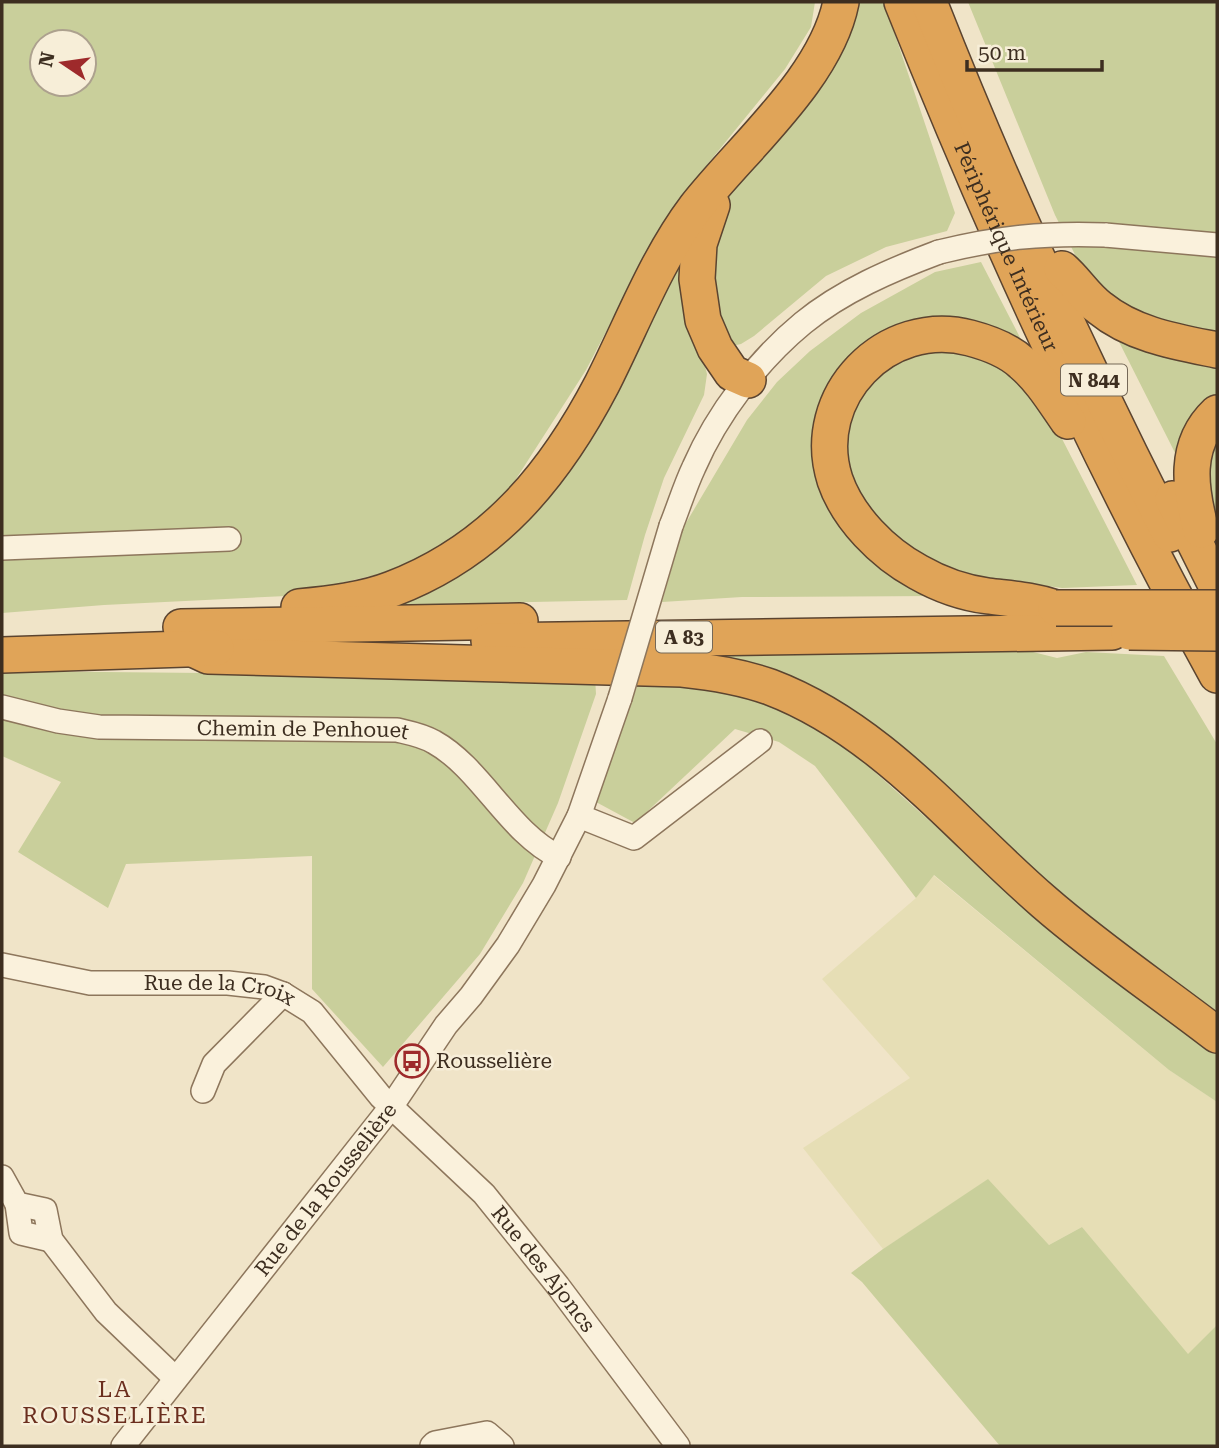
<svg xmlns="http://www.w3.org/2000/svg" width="1219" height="1448" viewBox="0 0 1219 1448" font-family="'Roboto Serif',serif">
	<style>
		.farmland { fill: #e6deb5 }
		.green { fill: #c9cf9b; fill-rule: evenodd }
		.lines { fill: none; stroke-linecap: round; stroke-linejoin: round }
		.minor-casing { stroke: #8d765c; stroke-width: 26 }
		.highway-casing { stroke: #5b4430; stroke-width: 38 }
		.minor { stroke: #faf1dc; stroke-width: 23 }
		.highway { stroke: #e0a458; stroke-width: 35 }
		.minor-bridge-casing { stroke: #8d765c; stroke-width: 26; stroke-linecap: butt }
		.highway-bridge-casing { stroke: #5b4430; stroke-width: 38; stroke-linecap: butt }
		.minor-bridge { stroke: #faf1dc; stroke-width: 23 }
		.highway-bridge { stroke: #e0a458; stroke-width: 35 }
		.labels { text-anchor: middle; stroke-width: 5; stroke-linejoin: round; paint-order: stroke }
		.shield { fill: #f7eed8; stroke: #756857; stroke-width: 2 }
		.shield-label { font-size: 19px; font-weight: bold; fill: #3d2e20 }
		.street-label { font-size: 21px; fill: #3d2e20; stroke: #f7eed8 }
		.poi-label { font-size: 21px; fill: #3d2e20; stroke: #f7eed8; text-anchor: start }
		.neighbourhood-label { font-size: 23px; letter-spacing: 2px; fill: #6b2e1e; stroke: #f7eed8 }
	</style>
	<rect width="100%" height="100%" fill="#f0e4c8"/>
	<path class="farmland" d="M933,875L1169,1070L1217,1102V1325L1188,1355L1082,1227L1049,1245L988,1180L883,1249L803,1148L910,1078L822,979L916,898Z"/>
	<path class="green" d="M2,2H815L811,27L785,69L706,166L656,236L586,370L498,507L413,566L286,596L104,605L2,613ZM42,42H84V84H42Z
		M849,2H884L955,213L947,231L886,247L826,276L754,336L741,344L732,346L710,296L714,227L737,180Z
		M968,2H1217V536L1055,215Z
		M685,246L691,312L707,374L704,395L664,478L645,535L627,600L396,605L497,543Z
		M981,262L1027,351L987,327L851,366L828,491L937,596L742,597L662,602L683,528L747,420L777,382L810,351L861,313L935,272Z
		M912,348L993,357L1038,392L1137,585L1062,588L1025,583L1023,589L920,563L859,502L840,446L859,390Z
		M653,651H1029L1057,658L1086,652L1164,656L1217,744V1020L975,822L933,780Z
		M2,671L595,677L596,694L558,803L523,883L480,954L383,1067L312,989V856L126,864L108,908L18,852L61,782L2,756Z
		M640,678L681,682L763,700L839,740L1007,890L1217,1053V1102L1169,1070L934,875L916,898L815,766L779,742L735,729L635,823L596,802Z
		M988,1179L1049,1245L1082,1227L1188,1354L1217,1325V1446H1000L862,1282L851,1273L883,1249Z"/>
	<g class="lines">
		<defs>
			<g id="minor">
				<path d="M1105,235L1217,245"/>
				<path d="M671,526C679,506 685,486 694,467C717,414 758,360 803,323C842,291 891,270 939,252"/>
				<path d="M2,548L229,539"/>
				<path id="s1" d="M2,707L58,721L99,727L397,730C410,733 422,735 434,742C481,768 509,833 559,857"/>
				<path d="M579,816L634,838L760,741"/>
				<path id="s2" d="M2,965L90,983H228L264,987L283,994L312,1012L381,1097L484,1194L558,1286L678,1446"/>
				<path d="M203,1091L214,1064L283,994"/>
				<path d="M2,1177L17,1204L45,1210L51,1240L106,1312L175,1378"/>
				<path d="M17,1204L21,1233L51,1240"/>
				<path id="s3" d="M123,1446L391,1107L446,1025L471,996L508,945L544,885L579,816L620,698"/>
				<path d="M432,1446L435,1443L487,1433L502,1446"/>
			</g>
			<g id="highway">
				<path id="s4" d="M902,2C994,232 1097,458 1217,675"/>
				<path d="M929,2C1000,183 1082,361 1170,534"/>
				<path d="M712,205L699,244L697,279L703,320L715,348L732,373L748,380"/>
				<path d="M1062,269C1076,281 1085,297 1100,308C1133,335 1177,342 1217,350"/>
				<path d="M1173,499L1217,587"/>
				<path d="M1201,530C1190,489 1183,445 1217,413"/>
				<path d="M299,607C329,604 364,600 392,589C492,551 554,476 602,384C632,325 656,260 696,207C743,147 826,78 841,2"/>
				<path d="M1056,608C1033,600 1012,599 988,596C964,593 939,584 918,572C883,553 848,518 835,480C808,396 887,316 970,338C989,343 1008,350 1022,363C1041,379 1054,401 1068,421"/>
				<path d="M181,627L520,621"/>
				<path d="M489,641L1112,632"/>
				<path d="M193,649L208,656L682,669C711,672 742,677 770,687C881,729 957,827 1044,902C1099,950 1160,991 1217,1035"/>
				<path d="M2,655L216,648"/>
			</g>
		</defs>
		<use href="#minor" class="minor-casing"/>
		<use href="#highway" class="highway-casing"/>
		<use href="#minor" class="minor"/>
		<use href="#highway" class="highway"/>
		<defs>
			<path id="minor-bridge" d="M939,252C1000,237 1043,233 1105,235
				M620,698L671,526"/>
			<path id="highway-bridge" d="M1056,608H1217
				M1129,632L1217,633"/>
		</defs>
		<use href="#minor-bridge" class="minor-bridge-casing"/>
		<use href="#highway-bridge" class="highway-bridge-casing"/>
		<use href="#minor-bridge" class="minor-bridge"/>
		<use href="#highway-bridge" class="highway-bridge"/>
	</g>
	<defs>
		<symbol id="bus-ring" viewBox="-11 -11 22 22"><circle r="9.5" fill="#f7eed8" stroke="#9e2a2b" stroke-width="1.5"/><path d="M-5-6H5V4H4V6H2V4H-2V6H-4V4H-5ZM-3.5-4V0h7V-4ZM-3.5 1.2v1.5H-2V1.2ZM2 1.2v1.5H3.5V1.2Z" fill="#9e2a2b"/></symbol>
	</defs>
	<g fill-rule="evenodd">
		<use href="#bus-ring" x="393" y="1042" width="38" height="38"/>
	</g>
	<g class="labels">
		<g class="shield">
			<rect x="1061" y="364.5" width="66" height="31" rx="5"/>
			<rect x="656" y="621.5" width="56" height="31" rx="5"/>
		</g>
		<g class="shield-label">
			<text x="1094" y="387">N 844</text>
			<text x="684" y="644">A 83</text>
		</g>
		<g class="street-label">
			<text dy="7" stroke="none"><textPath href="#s4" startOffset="266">Périphérique Intérieur</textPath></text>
			<text dy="7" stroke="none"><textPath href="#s1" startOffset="303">Chemin de Penhouet</textPath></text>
			<text dy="7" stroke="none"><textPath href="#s2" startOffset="220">Rue de la Croix</textPath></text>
			<text dy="7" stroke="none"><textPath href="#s3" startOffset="327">Rue de la Rousselière</textPath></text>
			<text dy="7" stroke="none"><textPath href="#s2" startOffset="665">Rue des Ajoncs</textPath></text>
		</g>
		<g class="poi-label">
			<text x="436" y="1068">Rousselière</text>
		</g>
		<g class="neighbourhood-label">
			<text x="115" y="1397">LA<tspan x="115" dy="26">ROUSSELIÈRE</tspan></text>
		</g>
	</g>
	<rect width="1219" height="1448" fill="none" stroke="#3d2e20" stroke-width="7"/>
	<g transform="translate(63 63) rotate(283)"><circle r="33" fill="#f7eed8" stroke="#ada18e" stroke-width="2"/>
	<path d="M0-5L12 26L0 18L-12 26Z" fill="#9e2a2b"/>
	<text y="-10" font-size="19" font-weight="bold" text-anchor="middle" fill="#3d2e20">N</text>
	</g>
	<path d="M967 60v10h135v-10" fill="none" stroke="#3d2e20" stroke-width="3.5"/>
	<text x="978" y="60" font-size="21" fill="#3d2e20" stroke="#f7eed8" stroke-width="5" paint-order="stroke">50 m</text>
</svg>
